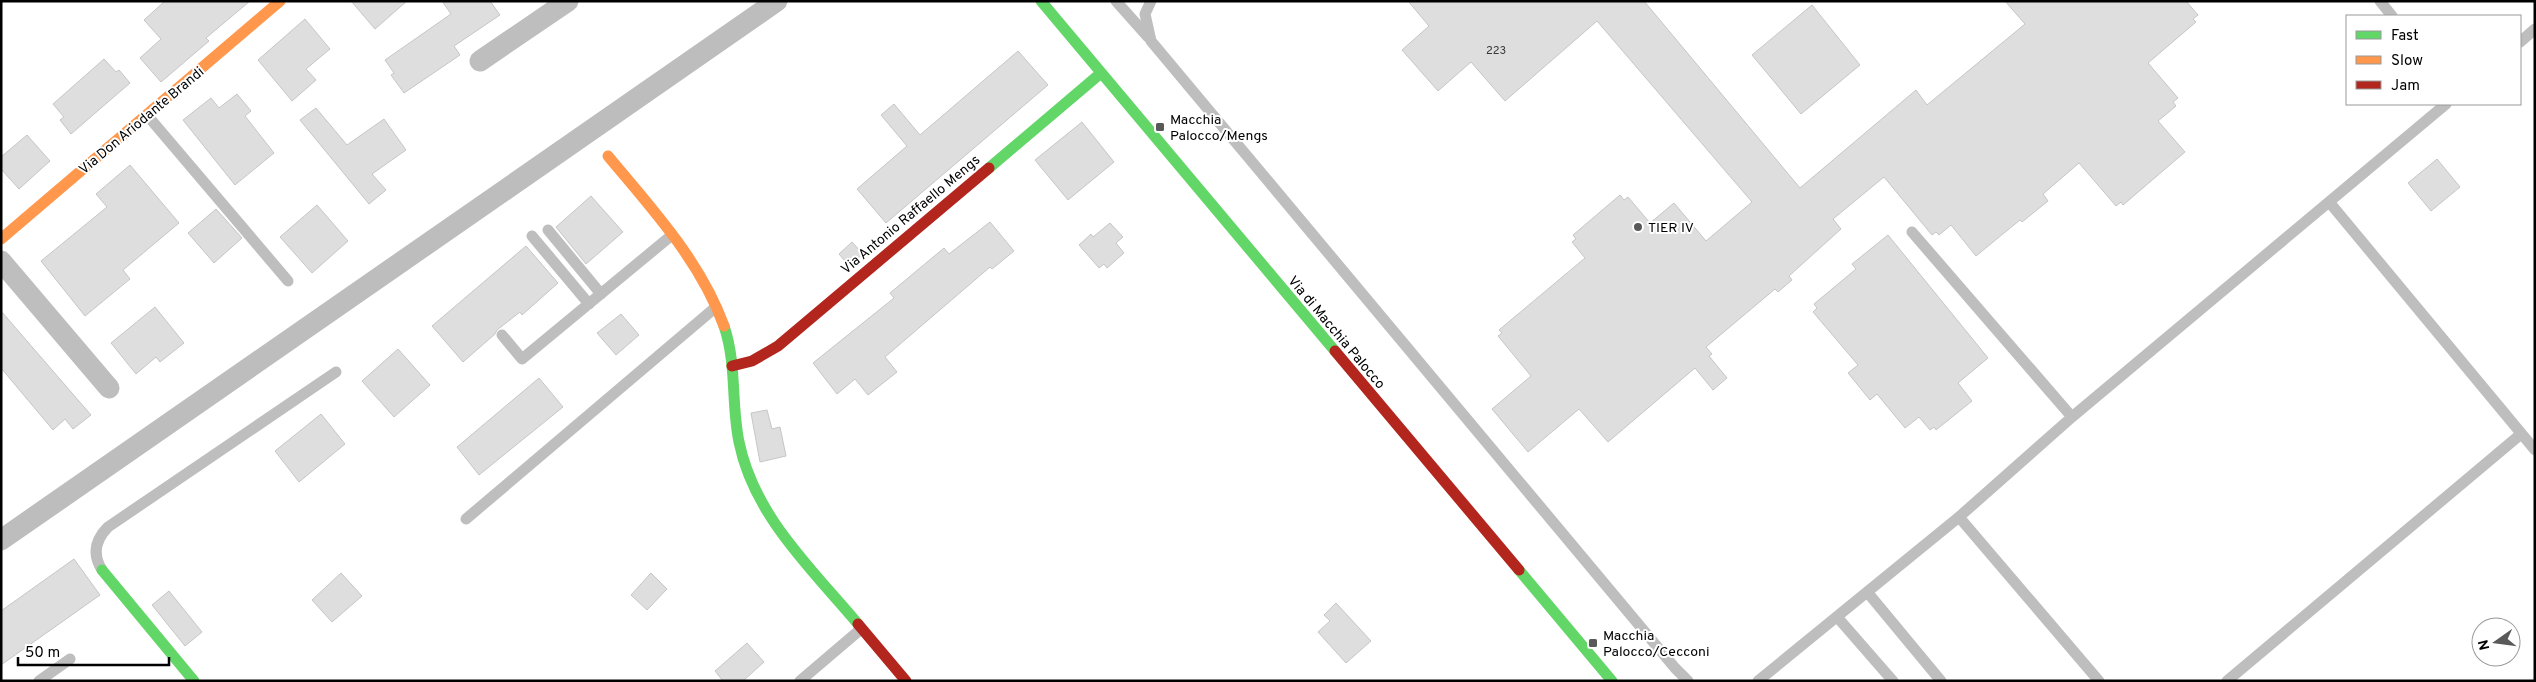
<svg xmlns="http://www.w3.org/2000/svg" width="2536" height="682" viewBox="0 0 2536 682" font-family="Overpass,sans-serif">
	<style>
		.lines { fill: none; stroke-linecap: round; stroke-linejoin: round }
		.canal { stroke: #bdbdbd; stroke-width: 21 }
		.building { fill: #dedede; stroke: #c6c6c6 }
		.lane { stroke: #bebebe; stroke-width: 11 }
		.street { stroke: #bebebe; stroke-width: 21 }
		.fast { stroke: #63d668; stroke-width: 11 }
		.slow { stroke: #ff974d; stroke-width: 11 }
		.jam { stroke: #b3261e; stroke-width: 11 }
		.poi-dot { fill: #595959; stroke: #fff; stroke-width: 2 }
		.labels { text-anchor: middle; stroke-width: 4; stroke-linejoin: round; paint-order: stroke }
		.number-label { font-size: 11px; fill: #383838 }
		.poi-label { font-size: 14px; fill: #000; stroke: #fff; text-anchor: start }
		.street-label { font-size: 14px; fill: #000; stroke: #fff }
	</style>
	<rect width="100%" height="100%" fill="#fff"/>
	<g class="lines">
		<path class="canal" d="M1,540L777,1"/>
	</g>
	<path class="building" d="M165,1H250L206,38L209,41L161,82L140,58L161,39L144,20Z
		M351,1H407L375,29Z
		M442,1H490L500,15L454,46L460,55L404,93L391,75L394,73L385,60L451,14Z
		M1408,1H1644L1800,188L1916,90L1927,105L2025,24L2005,1H2186L2198,15L2193,19L2196,22L2148,63L2178,98L2173,102L2176,106L2158,121L2185,152L2123,205L2121,202L2116,206L2079,163L2043,194L2048,201L2022,222L2020,220L1976,256L1951,225L1939,235L1936,232L1932,235L1884,177L1833,219L1841,229L1789,276L1792,280L1778,292L1775,289L1706,347L1712,354L1709,356L1727,378L1713,390L1695,368L1608,442L1579,409L1528,452L1492,409L1531,376L1498,336L1502,333L1499,330L1585,258L1572,242L1576,239L1573,235L1620,195L1624,200L1628,197L1650,223L1674,203L1706,241L1752,202L1597,21L1505,101L1471,62L1438,91L1402,50L1429,26Z
		M1812,5L1860,65L1801,114L1752,55Z
		M305,19L330,49L306,69L316,80L292,101L258,60Z
		M1018,51L1048,85L886,223L857,189L907,146L881,115L894,104L920,135Z
		M104,59L116,72L119,70L130,83L71,134L60,120L64,117L53,104Z
		M237,94L251,111L245,116L274,153L235,185L183,120L211,98L219,108Z
		M316,108L347,145L384,119L406,150L372,174L386,190L369,204L300,120Z
		M1082,122L1114,162L1068,200L1035,160Z
		M27,135L50,161L19,189L1,169V157Z
		M2437,159L2460,187L2431,211L2408,183Z
		M130,165L179,223L123,270L130,279L85,316L41,261L107,207L96,194Z
		M591,196L623,232L586,264L556,227Z
		M317,205L348,241L312,273L280,237Z
		M216,209L242,238L214,263L188,233Z
		M990,222L1014,251L992,269L990,267L885,357L897,372L868,395L855,379L837,394L813,363L894,298L890,293L944,248L949,254Z
		M1110,223L1123,237L1116,243L1124,253L1107,268L1104,264L1099,268L1079,245L1091,234L1093,237Z
		M1888,235L1988,358L1958,383L1972,401L1936,430L1934,427L1930,430L1919,417L1905,428L1877,394L1870,400L1848,373L1858,365L1813,312L1817,308L1814,304L1856,269L1852,264Z
		M852,242L863,254L849,266L839,254Z
		M526,246L558,283L522,315L520,312L497,330L495,334L463,362L432,326Z
		M155,307L184,343L160,362L156,357L136,374L111,343Z
		M1,311L91,415L73,429L65,419L53,430L1,368Z
		M621,314L639,335L616,355L597,333Z
		M398,349L430,385L394,417L362,381Z
		M539,378L563,407L479,475L457,447Z
		M767,410L772,429L780,427L786,456L760,462L751,413Z
		M321,414L345,444L299,482L275,451Z
		M74,559L100,595L1,665V611Z
		M341,573L362,596L332,622L312,600Z
		M651,573L667,589L647,610L631,595Z
		M169,591L202,632L185,646L152,605Z
		M1336,603L1371,641L1346,663L1318,632L1330,621L1324,615Z
		M747,643L764,662L743,681H723L715,671Z"/>
	<g class="lines">
		<path class="lane" d="M1116,1L1148,37
			M1151,1L1145,14L1151,41L1675,668L1688,681
			M2380,1L2392,16
			M2520,42L2535,29
			M147,115L288,281
			M2330,203L2535,450
			M548,230L601,294
			M1912,232L2072,417
			M532,236L589,304
			M502,335L522,359L672,235
			M1959,517L2099,681
			M466,519L716,307
			M102,570C92,554 95,540 108,527L336,372
			M1868,593L1941,681
			M1838,618L1893,681
			M39,681L70,659
			M800,681L861,629
			M1758,681L1959,517L2072,417L2446,104
			M2227,681L2521,434"/>
		<path class="street" d="M480,61L568,1
			M1,261L109,388"/>
		<path class="fast" d="M1041,1L1335,351
			M989,168L1101,73
			M724,326C737,364 731,404 739,442C754,516 812,569 858,624
			M102,570L194,681
			M1519,570L1612,681"/>
		<path class="slow" d="M608,156C652,209 700,260 724,326
			M1,239L280,1"/>
		<path class="jam" d="M1335,351L1519,570
			M732,366L752,361L778,346L989,168
			M858,624L906,681"/>
	</g>
	<g class="poi-dot">
		<rect x="1155" y="122" width="10" height="10" rx="2.5"/>
		<circle cx="1638" cy="227" r="5"/>
		<rect x="1588" y="638" width="10" height="10" rx="2.5"/>
	</g>
	<g class="labels">
		<g class="number-label">
			<text x="1496" y="54">223</text>
		</g>
		<g class="poi-label">
			<text x="1170" y="124">Macchia<tspan x="1170" dy="16">Palocco/Mengs</tspan></text>
			<text x="1648" y="232">TIER IV</text>
			<text x="1603" y="640">Macchia<tspan x="1603" dy="16">Palocco/Cecconi</tspan></text>
		</g>
		<g class="street-label">
			<text transform="translate(141 120) rotate(-40)" y="5">Via Don Ariodante Brandi</text>
			<text transform="translate(910 214) rotate(-40)" y="5">Via Antonio Raffaello Mengs</text>
			<text transform="translate(1337 332) rotate(50)" y="5">Via di Macchia Palocco</text>
		</g>
	</g>
	<rect width="2536" height="682" fill="none" stroke="#000000" stroke-width="5"/>
	<rect x="2346" y="15" width="175" height="90" fill="#ffffff" stroke="#999999"/>
	<rect x="2356" y="31" width="25" height="8" fill="#63d668" stroke="#999999"/>
	<text x="2391" y="40" font-size="15" fill="#000000">Fast</text>
	<rect x="2356" y="56" width="25" height="8" fill="#ff974d" stroke="#999999"/>
	<text x="2391" y="65" font-size="15" fill="#000000">Slow</text>
	<rect x="2356" y="81" width="25" height="8" fill="#b3261e" stroke="#999999"/>
	<text x="2391" y="90" font-size="15" fill="#000000">Jam</text>
	<g transform="translate(2496 642) rotate(256)"><circle r="24" fill="#ffffff" stroke="#999999"/>
	<path d="M0-4L9 19L0 12L-9 19Z" fill="#595959"/>
	<text y="-8" font-size="14" font-weight="bold" text-anchor="middle" fill="#000000">N</text>
	</g>
	<path d="M18 657v8h151v-8" fill="none" stroke="#000000" stroke-width="2.5"/>
	<text x="25" y="657" font-size="15" fill="#000000" stroke="#ffffff" stroke-width="4" paint-order="stroke">50 m</text>
</svg>
